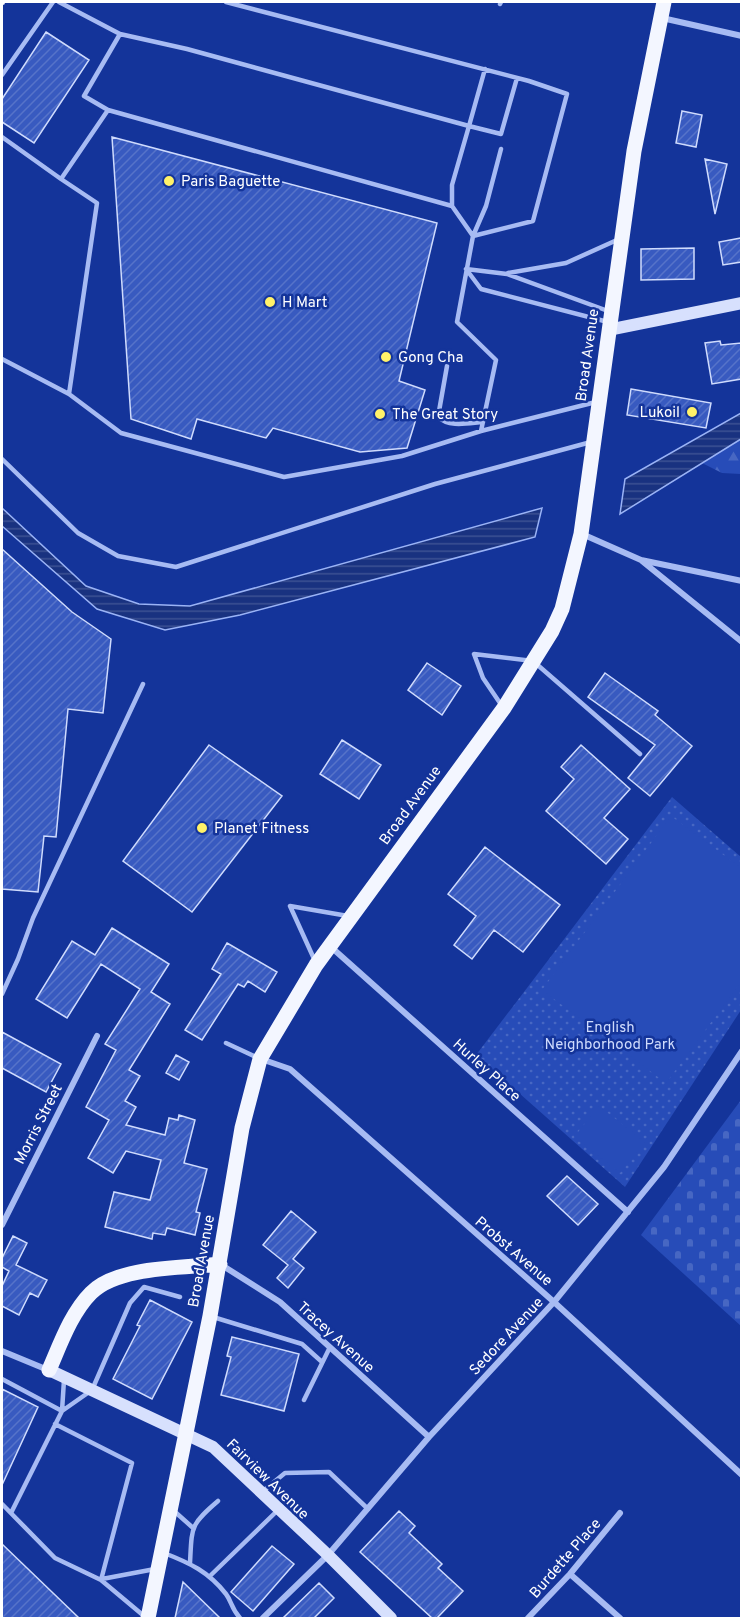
<svg xmlns="http://www.w3.org/2000/svg" width="743" height="1620" viewBox="0 0 743 1620" font-family="Overpass,sans-serif">
	<style>
		.forest { fill: url(#forest-firs) }
		.cemetery { fill: url(#cemetery-stones) }
		.park { fill: url(#park-dots) }
		.pitch { fill: #274cb8 }
		.water { fill: url(#water-rules); stroke: #9ab3f6; stroke-width: 1.5 }
		.building { fill: url(#building-hatch); stroke: #cfdbfd; stroke-width: 1.5 }
		.lines { fill: none; stroke-linecap: round; stroke-linejoin: round }
		.lane { stroke: #a7bbf3; stroke-width: 4.5 }
		.street { stroke: #a7bbf3; stroke-width: 6 }
		.secondary { stroke: #d7e0fd; stroke-width: 12 }
		.primary { stroke: #f3f6ff; stroke-width: 15 }
		.rail { stroke: #fff; stroke-width: 4.5; stroke-dasharray: 10 4.5; stroke-linecap: butt }
		.poi-dot { fill: #fff169; stroke: #14349a; stroke-width: 2 }
		.labels { text-anchor: middle; stroke-width: 5; stroke-linejoin: round; paint-order: stroke }
		.poi-label { font-size: 15px; fill: #fff; stroke: #14349a; text-anchor: start }
		.street-label { font-size: 15px; fill: #fff; stroke: #14349a }
		.park-label { font-size: 15px; fill: #cfdbfd; stroke: #14349a }
	</style>
	<defs>
		<pattern id="forest-firs" width="22" height="20" patternUnits="userSpaceOnUse" patternTransform="scale(1.5)"><rect width="22" height="20" fill="#274cb8"/><path d="M5 1l3.5 6h-7zM16 11l3.5 6h-7z" fill="#4767c3"/></pattern>
		<pattern id="cemetery-stones" width="16" height="16" patternUnits="userSpaceOnUse" patternTransform="scale(1.5)"><rect width="16" height="16" fill="#274cb8"/><path d="M2 7V4a2 2 0 0 1 4 0v3zM10 15v-3a2 2 0 0 1 4 0v3z" fill="#4767c3"/></pattern>
		<pattern id="park-dots" width="8" height="8" patternUnits="userSpaceOnUse" patternTransform="scale(1.5)"><rect width="8" height="8" fill="#274cb8"/><path d="M2 2h.1M6 6h.1" fill="none" stroke="#4767c3" stroke-width="1.8" stroke-linecap="round"/></pattern>
		<pattern id="water-rules" width="6" height="5" patternUnits="userSpaceOnUse" patternTransform="scale(1.5)"><rect width="6" height="5" fill="#193280"/><path d="M0 2.5h6" fill="none" stroke="#3c5193"/></pattern>
		<pattern id="building-hatch" width="6" height="6" patternUnits="userSpaceOnUse" patternTransform="scale(1.5)"><rect width="6" height="6" fill="#385ac0"/><path d="M-1 1l2-2M0 6l6-6M5 7l2-2" fill="none" stroke="#5673c9"/></pattern>
	</defs>
	<rect width="100%" height="100%" fill="#14349a"/>
	<path class="forest" d="M741,439V474L722,473L702,463Z"/>
	<path class="cemetery" d="M741,1100V1326L641,1235Z"/>
	<path class="park" d="M672,797L741,857V1010L625,1187L476,1055Z"/>
	<path class="pitch" d="M671,816L741,868V982L666,1083L542,990Z
		M599,1106L645,1142L620,1173L574,1137Z"/>
	<path class="water" d="M741,413V439L620,514L625,479Z
		M2,508L86,586L139,604L190,606L542,508L535,537L240,615L165,630L97,609L2,526Z"/>
	<path class="building" d="M46,32L89,60L34,143L2,122V99Z
		M682,111L702,115L696,147L676,143Z
		M112,137L437,223L399,381L425,390L407,448L360,452L273,428L266,438L197,419L191,439L131,419Z
		M705,159L727,164L715,214Z
		M741,238V262L723,265L719,242Z
		M694,248V279L641,280V249Z
		M720,341L721,345L741,343V379L712,384L705,343Z
		M631,389L711,403L706,428L627,415Z
		M2,549L72,612L111,639L103,713L68,709L56,837L44,836L38,892L2,889Z
		M427,663L461,686L442,715L408,690Z
		M605,673L658,711L655,715L692,746L650,796L628,778L655,745L588,697Z
		M342,740L381,765L359,799L320,774Z
		M209,745L282,796L192,912L123,861Z
		M581,745L630,789L604,818L628,839L606,864L546,811L574,779L561,767Z
		M485,847L560,905L523,952L494,930L472,959L454,945L476,916L448,894Z
		M112,928L169,964L151,992L170,1004L129,1070L140,1076L125,1101L136,1107L126,1125L165,1135L169,1118L178,1120L179,1115L195,1120L184,1163L207,1169L196,1212L200,1213L195,1235L167,1228L165,1235L153,1233L152,1239L105,1227L114,1192L150,1200L161,1160L126,1151L113,1173L88,1158L109,1120L86,1107L116,1050L105,1044L140,989L101,964L67,1018L36,999L72,941L95,955Z
		M227,943L277,972L265,992L248,981L244,987L238,984L202,1040L185,1030L221,974L212,969Z
		M2,1032L61,1064L46,1092L2,1068Z
		M176,1055L189,1062L179,1080L166,1073Z
		M567,1176L598,1204L578,1225L547,1196Z
		M291,1211L316,1232L293,1259L304,1268L288,1288L277,1278L288,1265L263,1245Z
		M13,1236L27,1243L16,1265L47,1280L38,1297L30,1293L19,1315L2,1306V1286L9,1271L2,1267V1258Z
		M150,1300L192,1322L152,1399L113,1379L140,1326L137,1325Z
		M232,1337L299,1354L284,1411L221,1395L231,1357L227,1356Z
		M2,1389L38,1407L2,1485Z
		M399,1511L415,1526L409,1533L442,1564L438,1568L463,1591L437,1618H432L360,1552Z
		M2,1544L79,1618H2Z
		M272,1546L294,1564L253,1611L231,1592Z
		M183,1582L220,1618H175Z
		M319,1583L334,1598L314,1618H283Z"/>
	<g class="lines">
		<path class="lane" d="M59,2L120,34L84,96L108,110L452,206
			M226,2L529,81L567,94L533,221L473,236
			M500,4L501,2
			M120,34L187,49L469,126L485,69
			M2,75L53,2
			M2,137L61,179
			M473,236L486,206L501,149
			M466,269L481,289L608,322
			M466,269L507,274L608,311
			M508,273L566,263L617,240
			M2,359L69,394L121,433L284,477L402,456L481,431L596,402
			M447,366L438,417C449,428 469,423 483,422
			M69,394L97,203L61,179L108,110
			M481,431L496,360L457,322L473,236L452,206V185L469,126L501,134L517,78
			M2,459L78,533L118,556L176,567L435,484L591,442
			M502,706L483,678L474,654L533,661L640,754
			M290,906L315,961
			M290,906L348,916
			M2,994L18,959L33,918L143,684
			M226,1043L258,1058
			M213,1317L302,1344L322,1362
			M2,1379L62,1411
			M304,1400L330,1347
			M62,1411L92,1390L130,1303L144,1287L180,1297
			M55,1424L132,1463L101,1580
			M263,1491L285,1473L329,1472L368,1509
			M2,1504L55,1558L101,1580L144,1616
			M174,1511L192,1527
			M11,1513L62,1411L64,1380
			M164,1553C190,1563 209,1572 226,1594C232,1602 231,1608 240,1618
			M190,1563C192,1526 190,1525 218,1501
			M211,1575L278,1510
			M102,1579L155,1569"/>
		<path class="street" d="M662,18L742,36
			M582,534L641,560L742,581
			M642,561L742,642
			M331,947L628,1212
			M261,1059L290,1069L554,1302L742,1475
			M2,1225L97,1036
			M220,1264L280,1302L429,1437
			M2,1351L48,1370
			M570,1574L620,1618
			M263,1618L328,1555L429,1437L554,1302L664,1167L742,1051
			M528,1618L570,1574L620,1513"/>
		<path class="secondary" d="M608,330L742,303
			M49,1370L213,1447L328,1555L391,1618"/>
		<path class="primary" d="M49,1370C60,1345 71,1313 91,1293C117,1266 184,1268 220,1264
			M148,1618L210,1316L242,1128L260,1059L316,965L504,708L552,631L562,609L581,534L634,151L664,2"/>
		<path class="rail" d="M2,4L3,2"/>
	</g>
	<g class="poi-dot">
		<circle cx="169" cy="181" r="6"/>
		<circle cx="270" cy="302" r="6"/>
		<circle cx="386" cy="357" r="6"/>
		<circle cx="692" cy="412" r="6"/>
		<circle cx="380" cy="414" r="6"/>
		<circle cx="202" cy="828" r="6"/>
	</g>
	<g class="labels">
		<g class="poi-label">
			<text x="181" y="186">Paris Baguette</text>
			<text x="282" y="307">H Mart</text>
			<text x="398" y="362">Gong Cha</text>
			<text x="680" y="417" text-anchor="end">Lukoil</text>
			<text x="392" y="419">The Great Story</text>
			<text x="214" y="833">Planet Fitness</text>
		</g>
		<g class="street-label">
			<text transform="translate(587 355) rotate(-82)" y="5">Broad Avenue</text>
			<text transform="translate(410 805) rotate(-54)" y="5">Broad Avenue</text>
			<text transform="translate(487 1070) rotate(42)" y="5">Hurley Place</text>
			<text transform="translate(38 1124) rotate(-63)" y="5">Morris Street</text>
			<text transform="translate(514 1251) rotate(41)" y="5">Probst Avenue</text>
			<text transform="translate(201 1261) rotate(-80)" y="5">Broad Avenue</text>
			<text transform="translate(506 1336) rotate(-47)" y="5">Sedore Avenue</text>
			<text transform="translate(336 1337) rotate(42)" y="5">Tracey Avenue</text>
			<text transform="translate(268 1479) rotate(44)" y="5">Fairview Avenue</text>
			<text transform="translate(565 1558) rotate(-49)" y="5">Burdette Place</text>
		</g>
		<g class="park-label">
			<text x="610" y="1032">English<tspan x="610" dy="17">Neighborhood Park</tspan></text>
		</g>
	</g>
	<rect width="743" height="1620" fill="none" stroke="#ffffff" stroke-width="6"/>
</svg>
